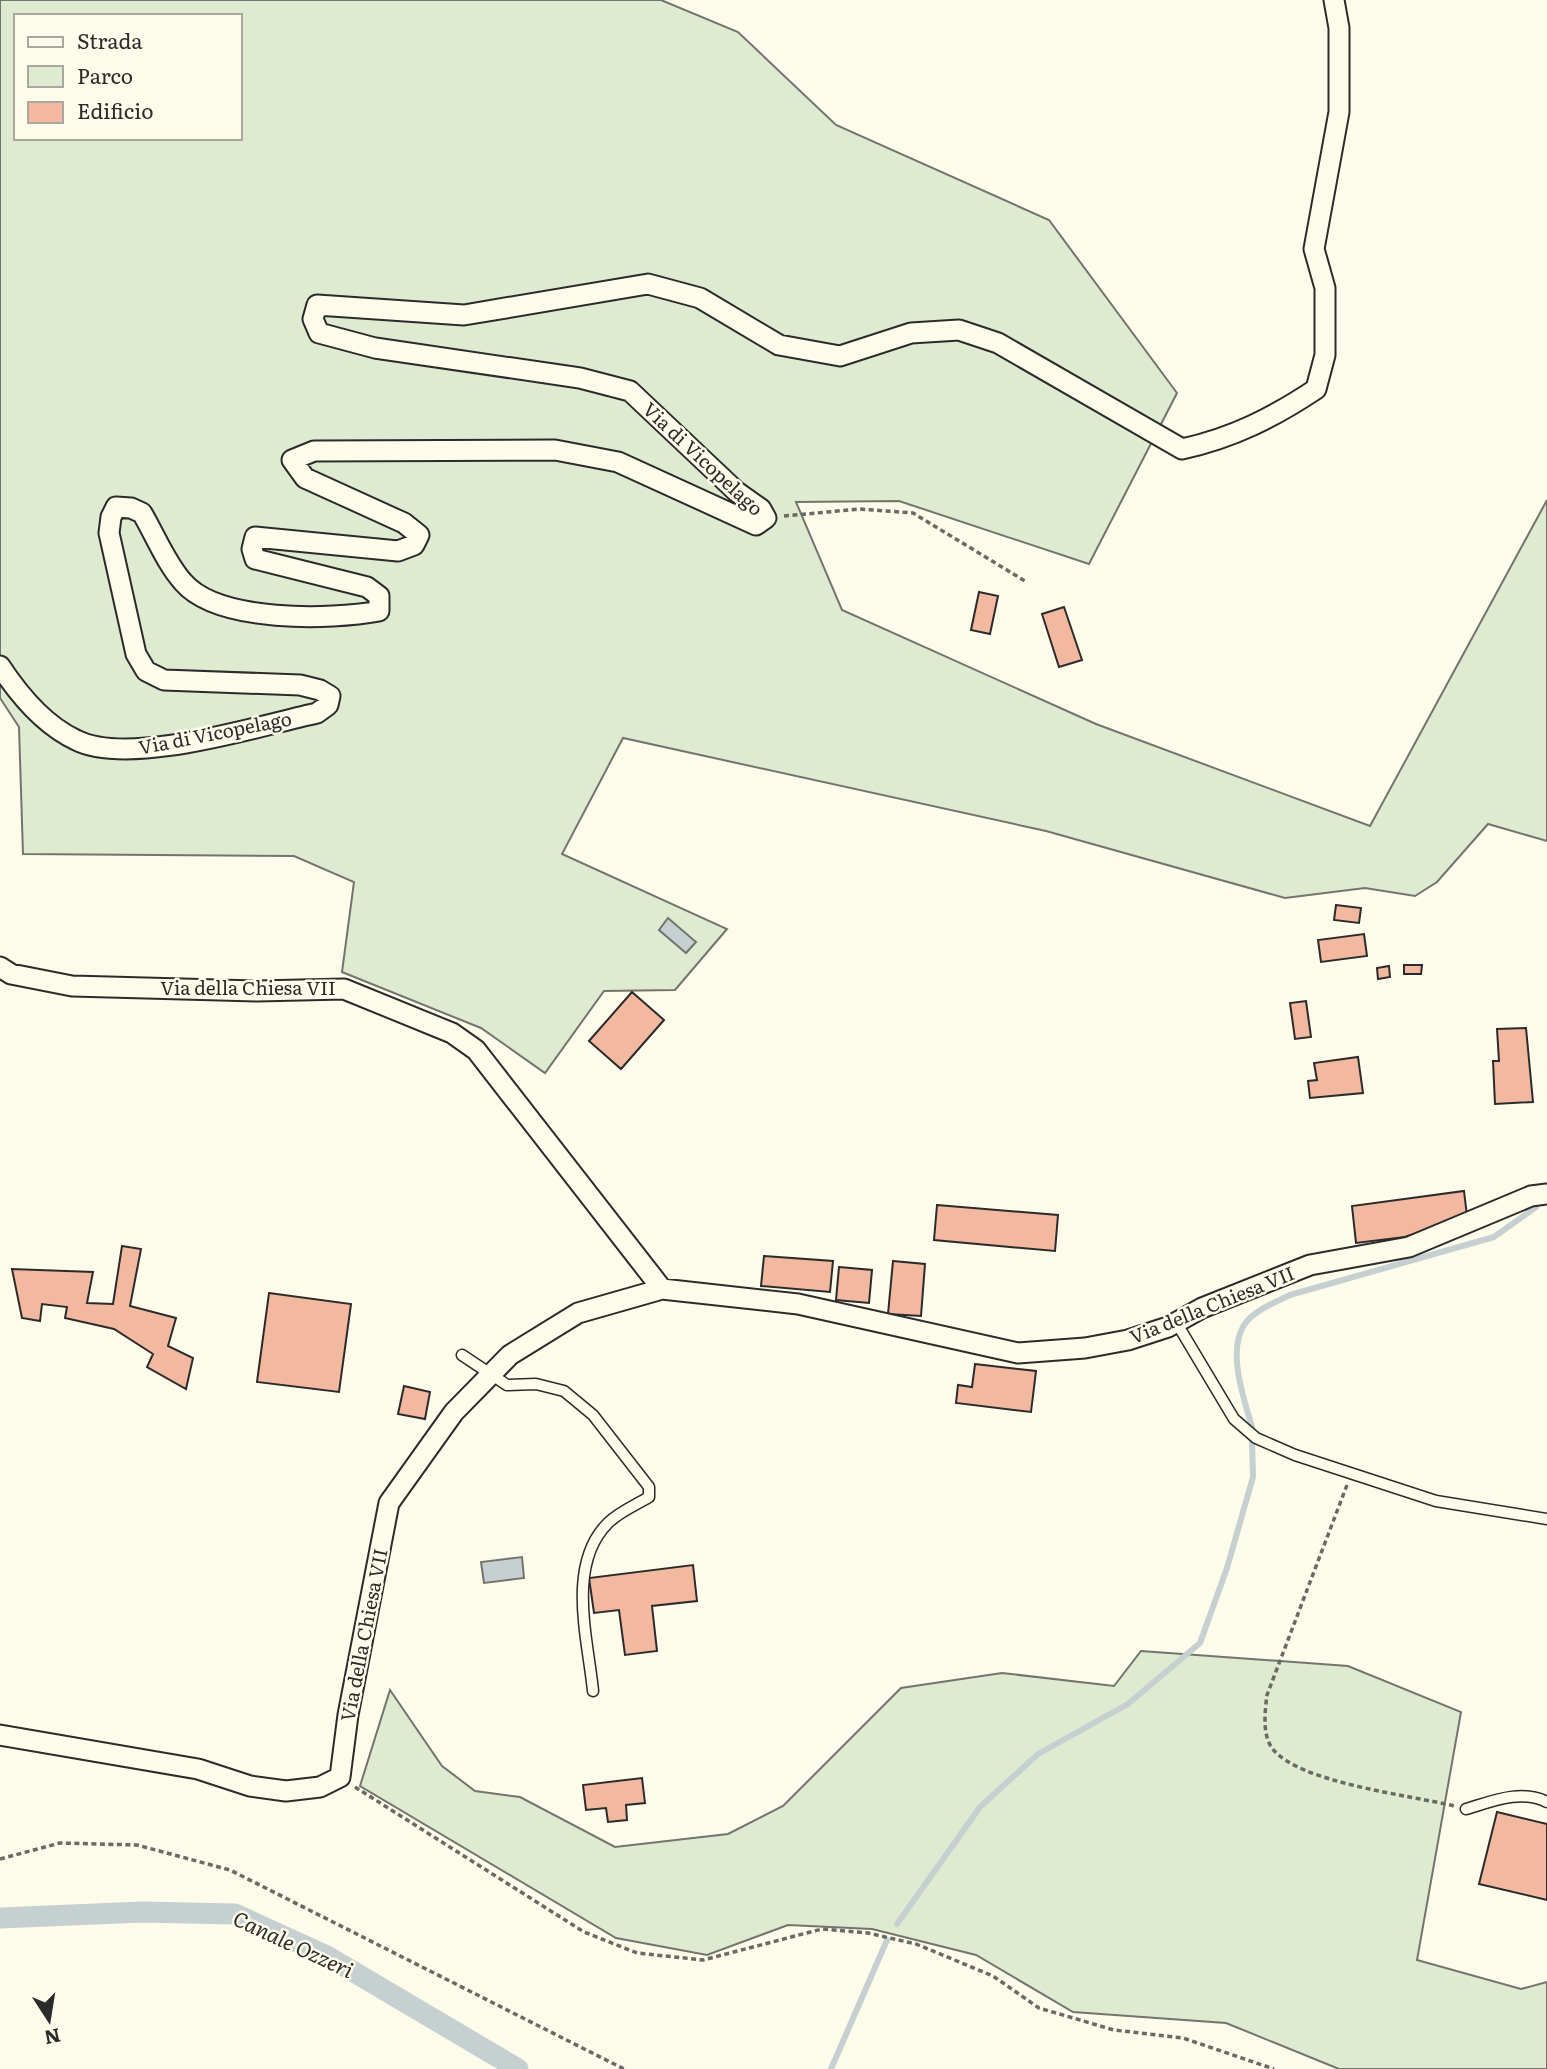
<svg xmlns="http://www.w3.org/2000/svg" width="1547" height="2069" viewBox="0 0 1547 2069" font-family="Literata,serif">
	<style>
		.green { fill: #deebd1; stroke: #74746e; stroke-width: 2; fill-rule: evenodd }
		.water { fill: #c7d0d0; stroke: #74746e; stroke-width: 2 }
		.lines { fill: none; stroke-linecap: round; stroke-linejoin: round }
		.stream { stroke: #c7d0d0; stroke-width: 6 }
		.canal { stroke: #c7d0d0; stroke-width: 21 }
		.building { fill: #f2b8a0; stroke: #2b2b2b; stroke-width: 2 }
		.service-casing { stroke: #2b2b2b; stroke-width: 13 }
		.minor-casing { stroke: #2b2b2b; stroke-width: 23 }
		.path { stroke: #6a6964; stroke-width: 3.5; stroke-dasharray: 5 3.5; stroke-linecap: butt }
		.service { stroke: #fdfbea; stroke-width: 10 }
		.minor { stroke: #fdfbea; stroke-width: 19 }
		.labels { text-anchor: middle; stroke-width: 5; stroke-linejoin: round; paint-order: stroke }
		.street-label { font-size: 19px; fill: #2b2b2b; stroke: #fdfbea }
		.water-label { font-size: 21px; font-style: italic; fill: #2b2b2b; stroke: #fdfbea }
	</style>
	<rect width="100%" height="100%" fill="#fdfbea"/>
	<path class="green" d="M0,0H661L738,32L836,125L1049,220L1177,393L1089,564L899,501L796,502L842,610L1096,724L1370,826L1547,500V841L1488,824L1437,882L1415,896L1365,888L1285,898L1046,831L623,738L562,854L727,929L675,990L604,991L545,1073L481,1028L342,972L354,882L294,856L23,854L19,727L0,698ZM16,16H240V138H16Z
		M1141,1651L1348,1666L1461,1712L1417,1960L1521,1989L1547,1982V2069H1339L1226,2023L1073,2012L976,1955L872,1929L788,1925L707,1955L616,1938L360,1786L390,1690L442,1766L475,1791L520,1797L615,1847L728,1834L783,1806L901,1688L1002,1673L1114,1686Z"/>
	<path class="water" d="M668,918L696,942L686,953L659,930Z
		M522,1557L524,1578L484,1583L481,1562Z"/>
	<g class="lines">
		<path class="stream" d="M1252,1427C1244,1399 1227,1352 1244,1325C1253,1311 1275,1302 1290,1295L1494,1237L1536,1207
			M897,1924L980,1807L1038,1754L1128,1704L1200,1643L1227,1568L1253,1477L1252,1441
			M831,2069L887,1940"/>
		<path class="canal" d="M0,1918L142,1912L235,1914L327,1956L518,2069"/>
	</g>
	<path class="building" d="M979,592L998,596L990,634L971,630Z
		M1064,607L1082,660L1059,667L1042,614Z
		M1336,905L1361,908L1359,923L1334,920Z
		M1364,934L1367,956L1321,962L1318,940Z
		M1404,965H1422L1421,974H1404Z
		M1389,966L1390,977L1378,979L1377,968Z
		M632,992L664,1020L621,1069L589,1041Z
		M1306,1001L1311,1037L1295,1039L1290,1003Z
		M1526,1028L1533,1102L1495,1104L1493,1061H1499L1497,1029Z
		M1358,1057L1363,1093L1310,1098L1308,1081L1317,1080L1314,1063Z
		M1464,1191L1467,1216L1405,1237L1356,1243L1352,1206Z
		M937,1205L1058,1215L1055,1251L934,1240Z
		M122,1246L141,1249L130,1306L176,1318L168,1346L193,1358L186,1389L147,1367L153,1354L114,1329L65,1318L67,1307L42,1304L40,1321L22,1318L12,1269L93,1272L87,1303L113,1304Z
		M764,1256L833,1261L830,1292L761,1286Z
		M893,1261L925,1264L921,1316L888,1314Z
		M839,1267L872,1270L869,1303L836,1300Z
		M269,1293L351,1304L339,1392L257,1382Z
		M975,1364L1036,1371L1031,1412L956,1403L958,1385L972,1387Z
		M404,1386L430,1392L425,1419L398,1414Z
		M693,1565L697,1601L652,1606L657,1651L625,1655L619,1610L594,1613L589,1578Z
		M642,1778L645,1803L626,1805L627,1820L608,1822L606,1808L586,1810L583,1785Z
		M1497,1812L1547,1824V1900L1479,1884Z"/>
	<g class="lines">
		<defs>
			<path id="service" d="M1176,1322L1234,1419L1256,1438L1295,1455L1436,1501L1547,1519
				M462,1355L507,1385L536,1384L564,1391L593,1415L649,1487V1497C636,1505 619,1512 608,1523C566,1565 588,1639 593,1691
				M1466,1809C1493,1801 1521,1789 1547,1802"/>
			<path id="minor" d="M0,666C19,695 44,725 76,740C129,767 258,726 317,713L328,705L330,696L320,690L300,685L164,680L146,671L136,654L109,533L111,517L116,507L131,508L142,513C155,535 166,563 183,582C218,623 331,620 379,611V596L367,587L255,559L252,549L255,537L398,551L414,545L419,535L404,523L305,478L292,460L314,451L555,450L618,462L756,525L766,518L761,509L737,492L630,391L580,378L375,348L319,333L313,319L317,305L464,315L648,284L700,298L779,345L840,356L911,333L959,330L998,343L1182,449C1233,438 1274,417 1316,389L1325,355V288L1314,249L1339,112V28L1334,0
				M0,967L11,974L72,986L257,991L344,989L452,1033L476,1050L662,1289
				M0,1735L198,1769L250,1786L286,1791L320,1787L340,1777L348,1715L389,1503L454,1412L510,1355L578,1313L662,1289L798,1304L1018,1353L1085,1348L1128,1340L1168,1327L1202,1308L1310,1265L1409,1247L1531,1196L1547,1194"/>
		</defs>
		<use href="#service" class="service-casing"/>
		<use href="#minor" class="minor-casing"/>
		<path class="path" d="M784,516L860,509L913,513L1025,581
			M1347,1485L1267,1695C1265,1711 1262,1734 1272,1748C1298,1783 1410,1795 1454,1806
			M355,1787L584,1932L637,1953L703,1960L822,1929L868,1933L916,1944L993,1976L1039,2008L1114,2030L1183,2038L1274,2069
			M0,1859L60,1843L137,1845L230,1870L624,2069"/>
		<use href="#service" class="service"/>
		<use href="#minor" class="minor"/>
	</g>
	<g class="labels">
		<g class="street-label">
			<text transform="translate(703 459) rotate(43)" y="7">Via di Vicopelago</text>
			<text transform="translate(215 733) rotate(-11)" y="7">Via di Vicopelago</text>
			<text x="248" y="995">Via della Chiesa VII</text>
			<text transform="translate(1212 1305) rotate(-22)" y="7">Via della Chiesa VII</text>
			<text transform="translate(364 1635) rotate(-79)" y="7">Via della Chiesa VII</text>
		</g>
		<g class="water-label">
			<text transform="translate(293 1945) rotate(25)" y="7">Canale Ozzeri</text>
		</g>
	</g>
	<rect x="14" y="14" width="228" height="126" fill="#fdfbea" stroke="#a9a89e" stroke-width="2"/>
	<rect x="28" y="37" width="35" height="10" fill="#fdfbea" stroke="#a9a89e" stroke-width="2"/>
	<text x="77" y="49" font-size="21" fill="#2b2b2b">Strada</text>
	<rect x="28" y="66" width="35" height="21" fill="#deebd1" stroke="#a9a89e" stroke-width="2"/>
	<text x="77" y="84" font-size="21" fill="#2b2b2b">Parco</text>
	<rect x="28" y="102" width="35" height="21" fill="#f2b8a0" stroke="#a9a89e" stroke-width="2"/>
	<text x="77" y="119" font-size="21" fill="#2b2b2b">Edificio</text>
	<g transform="translate(49 2020) rotate(168)" stroke="#fdfbea" stroke-width="5" paint-order="stroke">
	<path d="M0-5L12 26L0 18L-12 26Z" fill="#2b2b2b"/>
	<text y="-10" font-size="19" font-weight="bold" text-anchor="middle" fill="#2b2b2b">N</text>
	</g>
</svg>
